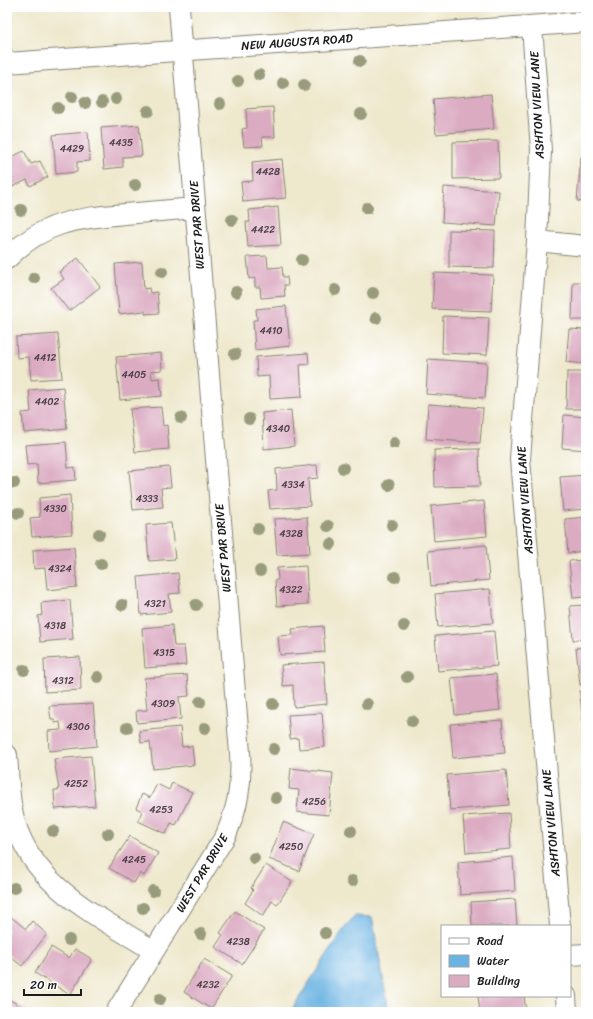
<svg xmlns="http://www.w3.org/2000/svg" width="593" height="1019" viewBox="0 0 593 1019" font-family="Sriracha,sans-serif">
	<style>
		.water { fill: #6bb3e2; stroke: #44687f }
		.building { fill: #dbabc2 }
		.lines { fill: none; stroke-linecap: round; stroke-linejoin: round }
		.minor-casing { stroke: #858274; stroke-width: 22 }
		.minor { stroke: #fff; stroke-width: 20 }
		.tree { fill: #989c7c }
		.labels { text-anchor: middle; stroke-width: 4; stroke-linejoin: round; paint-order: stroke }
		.number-label { font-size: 10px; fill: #4c4046 }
		.street-label { font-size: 12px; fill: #1c1c1c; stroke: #fff }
	</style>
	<rect width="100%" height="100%" fill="#fff"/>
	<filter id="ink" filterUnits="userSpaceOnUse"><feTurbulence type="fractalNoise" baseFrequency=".025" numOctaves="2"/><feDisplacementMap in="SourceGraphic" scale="8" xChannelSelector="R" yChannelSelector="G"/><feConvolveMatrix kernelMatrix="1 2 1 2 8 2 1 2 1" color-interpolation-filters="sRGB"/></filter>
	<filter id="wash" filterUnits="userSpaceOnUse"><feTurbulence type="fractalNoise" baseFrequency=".012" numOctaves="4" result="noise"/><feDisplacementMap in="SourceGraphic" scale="16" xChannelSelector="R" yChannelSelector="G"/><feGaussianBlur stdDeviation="0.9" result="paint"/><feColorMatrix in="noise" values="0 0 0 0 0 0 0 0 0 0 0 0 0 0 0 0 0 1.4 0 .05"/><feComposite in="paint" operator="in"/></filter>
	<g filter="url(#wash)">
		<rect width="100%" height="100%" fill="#eee8cc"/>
		<path class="water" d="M354,916L372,917L389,1012H290L339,936Z"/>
		<g id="blocks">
			<path class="building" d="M491,94L494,129L436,134L433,99Z
				M273,107L275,137H262L263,146L244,147L242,129L247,128L246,109Z
				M139,125L142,156L123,157V167L104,169L101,128Z
				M88,132L90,161L77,162V172L56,174L53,135Z
				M498,141L499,178L453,179V142Z
				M24,151L31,164L40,161L48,177L30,186L27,180L8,189L7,159Z
				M581,157H586V202L577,201Z
				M282,159L286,198L243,202L241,182L253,181L252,162Z
				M444,187L499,191L496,226L442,222Z
				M278,207L281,245L248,247L246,222H250L249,210Z
				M449,230L495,231L494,268L449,267Z
				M267,256L268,268L282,267L283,277H287L288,285H284L285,296L261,298L260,287H255V278L249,279L247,257Z
				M78,258L100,287L69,311L51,288L64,279L59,272Z
				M142,262L144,289L149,288L150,293L157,292L159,313L145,314V311L119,314L115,264Z
				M434,273L493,275L491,311L432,309Z
				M573,282H586V320H572Z
				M286,306L290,346L255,350L253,320H257L256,309Z
				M443,316L489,318L487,355L442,353Z
				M569,329L586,330V364L566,362Z
				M58,334L62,378L31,380L29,357L17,358L16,337Z
				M161,353L162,370L151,371L152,379L160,378L162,396L120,400L116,357Z
				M308,353L309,364L300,365L302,397L270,399L269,376L257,377L256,357Z
				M428,359L487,363L485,398L426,394Z
				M567,372H586V409H566Z
				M63,387L67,429L24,433L22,413L31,412L29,390Z
				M428,404L483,408L480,443L426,439Z
				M161,407L163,426L167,425L169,449L135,452L130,409Z
				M291,410L294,446L264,449L262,413Z
				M564,415L586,417V450L562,448Z
				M66,442L68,468L75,467L76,480L38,483L37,464L27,465L25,445Z
				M479,449L480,486L435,487L434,450Z
				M317,465L318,478L308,479L310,506L270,509L268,491L277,490L276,469Z
				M169,467L171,487L161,488L163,507L133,510L129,471Z
				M586,475V509L563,511L560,477Z
				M70,495L72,534L32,537L30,518L40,517L39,498Z
				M484,501L487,536L434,541L431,506Z
				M307,517L310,553L277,555L274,519Z
				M586,517V551L568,553L565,519Z
				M171,523L175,559L149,561L146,525Z
				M486,545L489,580L431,586L428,551Z
				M74,547L77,587L47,590L45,568L34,569L33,550Z
				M586,560V597L573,598L569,561Z
				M306,566L308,604L277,606L275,580H278L277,568Z
				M178,573L180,593L169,594L171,612L141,615L138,577Z
				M490,589L493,623L438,627L435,594Z
				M70,600L73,639L40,642L38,616L42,615L41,603Z
				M586,605V639L573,640L570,606Z
				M172,625L174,646H184L186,665L145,668L142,628Z
				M323,626L325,652L280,655L278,636L293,635L292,629Z
				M494,631L497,666L438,671L435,636Z
				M586,647V684L580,685L576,648Z
				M80,657L81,690L45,692L44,659Z
				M324,662L327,704L294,707L293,685L283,686L281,665Z
				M496,674L500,710L455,715L451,678Z
				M187,675L189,696L179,697L181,719L137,723L136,711L147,710L144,678Z
				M580,691H586V725H583Z
				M93,704L97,746L49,751L48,731L61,730L60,722L55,723L54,719H51L49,706Z
				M322,713L325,747L299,749L298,738L290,739L288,715Z
				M502,720L505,753L453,758L450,724Z
				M180,727L182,747L192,746L194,765L153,769L150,742L141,743L139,731Z
				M584,745H586V765H585Z
				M91,756L95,806L55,809L54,790H59L54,759Z
				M291,768L333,773L329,815L297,812L299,790L289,789Z
				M506,770L509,805L450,810L447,775Z
				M172,783L192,792L176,825L171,823L166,834L138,821L142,811L136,808L142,794L150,798L157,784L169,790Z
				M509,813L511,849L466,853L463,816Z
				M283,822L314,834L299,871L269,859Z
				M130,836L158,853L144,876L140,873L134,883L109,868Z
				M513,857L515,891L460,895L458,862Z
				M266,865L292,882L277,905L272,901L263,916L245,903L253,890L251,888Z
				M515,899L517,926H472L471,902Z
				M235,911L264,930L242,964L215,947L223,935L220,933Z
				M11,917L26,929L32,921L47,934L22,966L7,954V922Z
				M51,947L69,958L75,949L92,959L70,995L35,973Z
				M204,959L232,976L211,1009L184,992Z
				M478,996H524L526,1012H480Z
				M7,998L30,1012H7Z"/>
		</g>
	</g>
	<g filter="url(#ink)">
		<use href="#blocks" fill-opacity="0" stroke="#858274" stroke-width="1"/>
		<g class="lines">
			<defs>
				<path id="minor" d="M532,26L541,150L537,241L520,459L560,926
					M7,63L586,22
					M537,241L586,246
					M7,259C42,222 77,218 125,214C149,212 172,210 195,208
					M7,755C9,777 8,800 15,822C34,888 100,917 154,951
					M570,955L586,954
					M566,996L567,1012
					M116,1012L226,835C238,806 242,785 240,753L179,7"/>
			</defs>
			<use href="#minor" class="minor-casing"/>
			<use href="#minor" class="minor"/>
		</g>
		<g class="tree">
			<circle cx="360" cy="61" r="6"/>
			<circle cx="259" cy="75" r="6"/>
			<circle cx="238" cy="81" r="6"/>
			<circle cx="283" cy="83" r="6"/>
			<circle cx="304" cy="85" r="6"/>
			<circle cx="72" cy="97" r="6"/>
			<circle cx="116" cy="99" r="6"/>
			<circle cx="102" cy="102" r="6"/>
			<circle cx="85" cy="103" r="6"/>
			<circle cx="220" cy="104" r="6"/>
			<circle cx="58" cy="108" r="6"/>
			<circle cx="148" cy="111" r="6"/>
			<circle cx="361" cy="114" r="6"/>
			<circle cx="135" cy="185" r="6"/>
			<circle cx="367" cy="208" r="6"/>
			<circle cx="21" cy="210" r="6"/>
			<circle cx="232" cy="220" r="6"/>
			<circle cx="302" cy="260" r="6"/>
			<circle cx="162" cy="272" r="6"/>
			<circle cx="34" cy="278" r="6"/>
			<circle cx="335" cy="290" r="6"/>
			<circle cx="236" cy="292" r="6"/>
			<circle cx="373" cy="293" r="6"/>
			<circle cx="376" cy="318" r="6"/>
			<circle cx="235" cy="354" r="6"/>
			<circle cx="181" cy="418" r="6"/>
			<circle cx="249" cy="419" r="6"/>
			<circle cx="394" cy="443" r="6"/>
			<circle cx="343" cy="468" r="6"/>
			<circle cx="14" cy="483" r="6"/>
			<circle cx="389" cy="485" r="6"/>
			<circle cx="18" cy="513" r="6"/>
			<circle cx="392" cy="525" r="6"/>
			<circle cx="328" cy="526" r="6"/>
			<circle cx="258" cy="529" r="6"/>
			<circle cx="99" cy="534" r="6"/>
			<circle cx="331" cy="544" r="6"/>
			<circle cx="101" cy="564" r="6"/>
			<circle cx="260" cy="571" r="6"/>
			<circle cx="395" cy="577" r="6"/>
			<circle cx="122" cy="605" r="6"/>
			<circle cx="196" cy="605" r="6"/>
			<circle cx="404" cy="626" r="6"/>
			<circle cx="24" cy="670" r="6"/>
			<circle cx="98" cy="677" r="6"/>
			<circle cx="407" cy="677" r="6"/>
			<circle cx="200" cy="702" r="6"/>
			<circle cx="273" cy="704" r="6"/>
			<circle cx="367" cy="704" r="6"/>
			<circle cx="412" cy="721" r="6"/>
			<circle cx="127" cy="728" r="6"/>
			<circle cx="205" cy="728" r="6"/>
			<circle cx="274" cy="749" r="6"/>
			<circle cx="276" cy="798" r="6"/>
			<circle cx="53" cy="831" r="6"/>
			<circle cx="351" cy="831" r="6"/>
			<circle cx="108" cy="834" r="6"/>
			<circle cx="254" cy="858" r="6"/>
			<circle cx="352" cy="881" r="6"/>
			<circle cx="14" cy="888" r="6"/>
			<circle cx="153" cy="891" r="6"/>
			<circle cx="143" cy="908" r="6"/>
			<circle cx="325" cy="933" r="6"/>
			<circle cx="201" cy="934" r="6"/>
			<circle cx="69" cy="940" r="6"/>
			<circle cx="160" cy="999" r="6"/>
		</g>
	</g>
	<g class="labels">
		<g class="number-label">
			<text x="121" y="146">4435</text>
			<text x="72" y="152">4429</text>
			<text x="268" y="175">4428</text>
			<text x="263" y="233">4422</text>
			<text x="271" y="334">4410</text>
			<text x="45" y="361">4412</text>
			<text x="134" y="378">4405</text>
			<text x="47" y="405">4402</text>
			<text x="278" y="432">4340</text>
			<text x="293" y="488">4334</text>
			<text x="147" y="502">4333</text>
			<text x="55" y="512">4330</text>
			<text x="291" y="537">4328</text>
			<text x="60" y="572">4324</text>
			<text x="291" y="593">4322</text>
			<text x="155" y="607">4321</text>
			<text x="55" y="629">4318</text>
			<text x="164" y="656">4315</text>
			<text x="63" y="684">4312</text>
			<text x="163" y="707">4309</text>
			<text x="78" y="730">4306</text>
			<text x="76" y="787">4252</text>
			<text x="314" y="805">4256</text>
			<text x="161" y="813">4253</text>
			<text x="291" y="850">4250</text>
			<text x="134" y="863">4245</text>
			<text x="238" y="945">4238</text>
			<text x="208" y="988">4232</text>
		</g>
		<g class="street-label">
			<text transform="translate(297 42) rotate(-4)" y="4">NEW AUGUSTA ROAD</text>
			<text transform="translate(537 105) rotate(-93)" y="4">ASHTON VIEW LANE</text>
			<text transform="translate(197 225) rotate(-94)" y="4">WEST PAR DRIVE</text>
			<text transform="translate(525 500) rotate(-94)" y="4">ASHTON VIEW LANE</text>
			<text transform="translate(223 548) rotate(-95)" y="4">WEST PAR DRIVE</text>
			<text transform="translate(551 823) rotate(-95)" y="4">ASHTON VIEW LANE</text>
			<text transform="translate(202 873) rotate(-59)" y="4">WEST PAR DRIVE</text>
		</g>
	</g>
	<rect width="593" height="1019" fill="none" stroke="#fff" stroke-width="24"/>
	<rect x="441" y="925" width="130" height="72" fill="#ffffff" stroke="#a4a4a4"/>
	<rect x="449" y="938" width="20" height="6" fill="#ffffff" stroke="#a4a4a4"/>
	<text x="477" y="945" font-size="12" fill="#1c1c1c">Road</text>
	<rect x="449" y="955" width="20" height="12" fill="#6bb3e2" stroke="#a4a4a4"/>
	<text x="477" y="965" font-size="12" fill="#1c1c1c">Water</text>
	<rect x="449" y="975" width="20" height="12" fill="#dbabc2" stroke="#a4a4a4"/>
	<text x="477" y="985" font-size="12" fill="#1c1c1c">Building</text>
	<path d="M24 989v6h57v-6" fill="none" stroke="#1c1c1c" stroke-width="2"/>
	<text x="30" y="989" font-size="12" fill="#1c1c1c" stroke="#ffffff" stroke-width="3" paint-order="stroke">20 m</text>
</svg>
